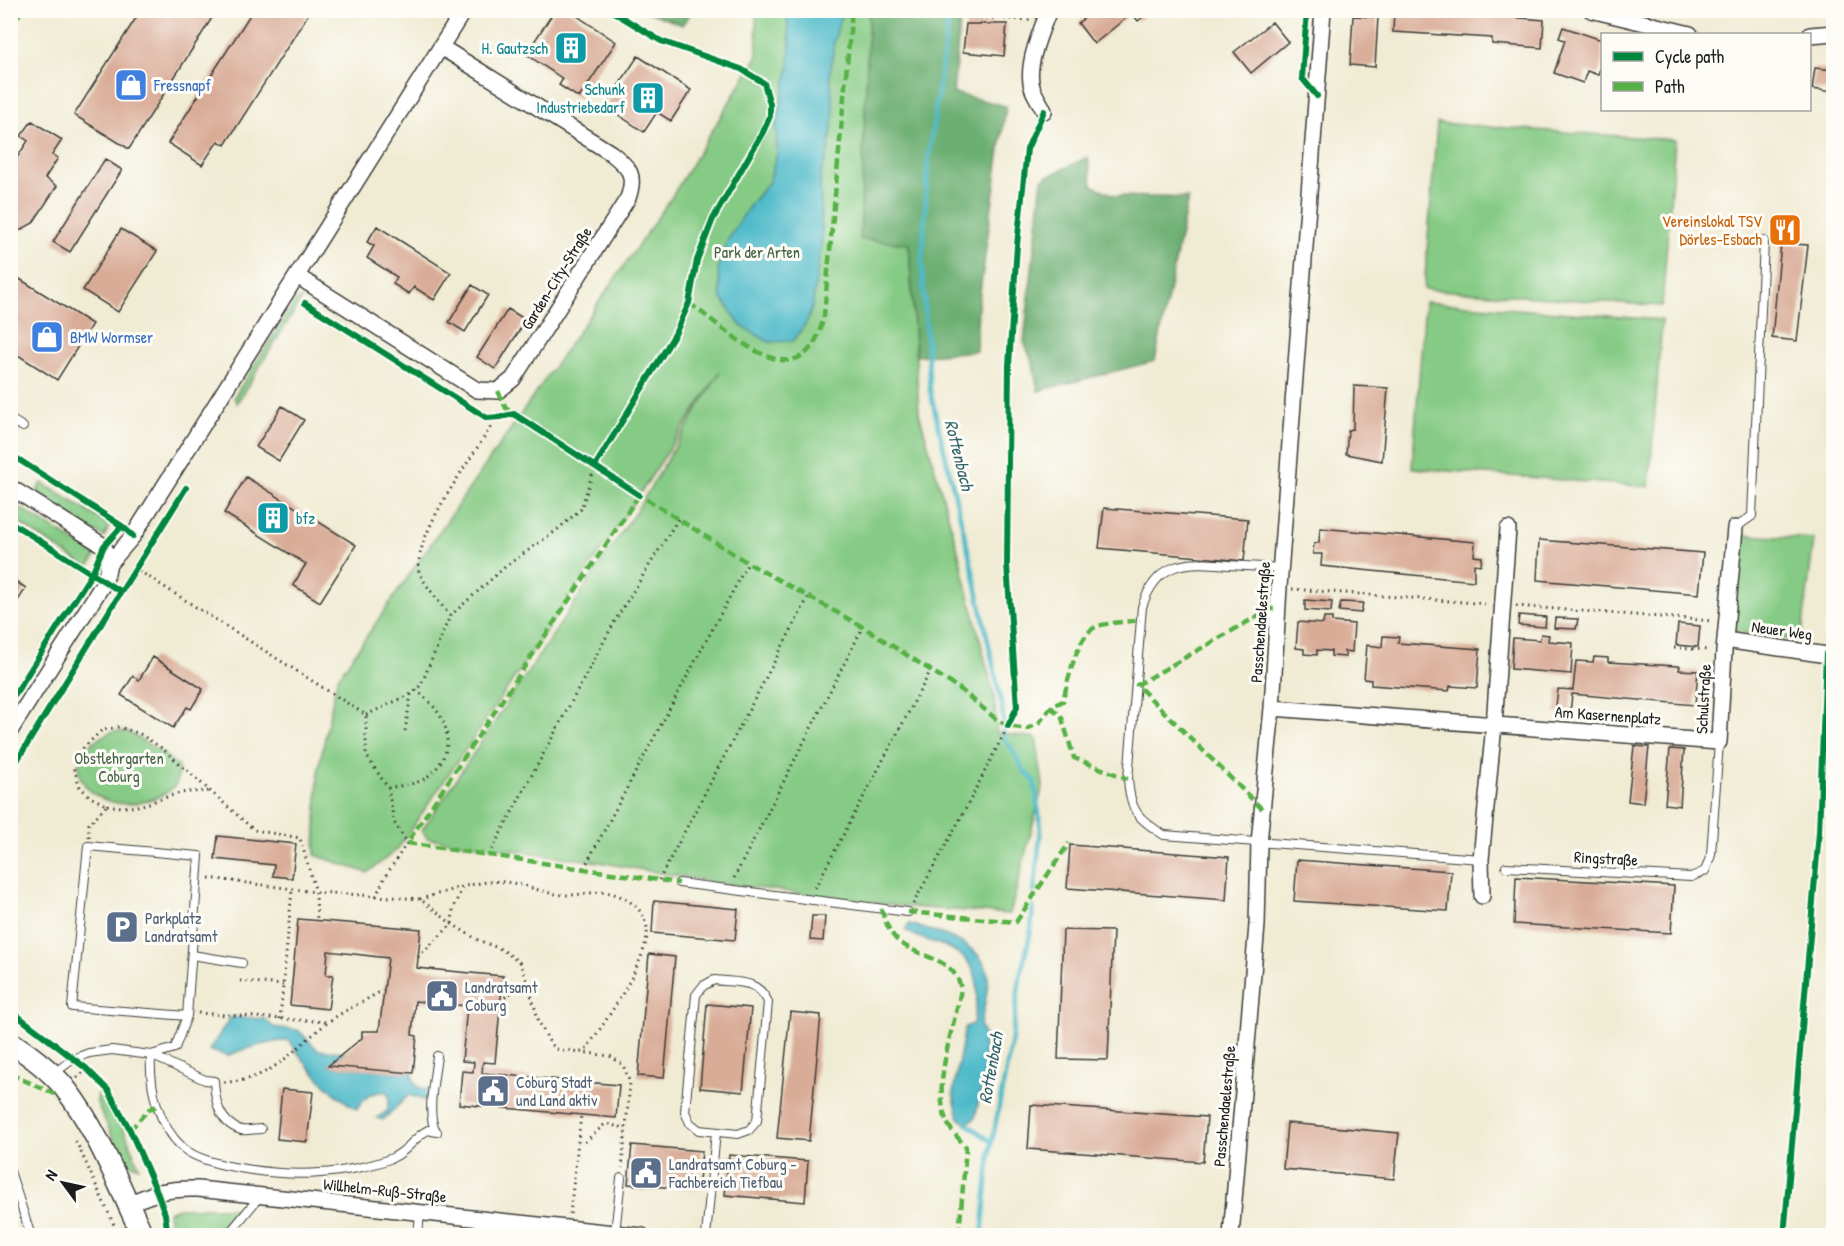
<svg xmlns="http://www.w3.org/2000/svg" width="1844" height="1246" viewBox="0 0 1844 1246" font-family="'Patrick Hand',sans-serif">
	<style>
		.green { fill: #86cb85; stroke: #517450; stroke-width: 1.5 }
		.forest { fill: #6caf72; stroke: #446647; stroke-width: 1.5 }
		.water { fill: #4ebac9; stroke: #356b72; stroke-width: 1.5 }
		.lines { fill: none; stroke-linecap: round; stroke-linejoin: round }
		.stream { stroke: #4ebac9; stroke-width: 4.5 }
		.building { fill: #d9ac97 }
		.lane-casing { stroke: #3c3b37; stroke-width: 10 }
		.street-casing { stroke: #3c3b37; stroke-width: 18 }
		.secondary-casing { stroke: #3c3b37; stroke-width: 24 }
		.path { stroke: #3c3b37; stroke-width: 3; stroke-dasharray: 1.5 4.5; stroke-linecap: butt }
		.lane { stroke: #fff; stroke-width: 8 }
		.street { stroke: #fff; stroke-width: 15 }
		.secondary { stroke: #fff; stroke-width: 21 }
		.quiet { stroke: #55b145; stroke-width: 4.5; stroke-dasharray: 9 4.5; stroke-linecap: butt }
		.cycleway-casing { stroke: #fdfcf7; stroke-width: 10 }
		.cycleway { stroke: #00873e; stroke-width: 6 }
		.labels { text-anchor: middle; stroke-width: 6; stroke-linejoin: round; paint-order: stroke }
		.culture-label { font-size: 16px; fill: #0d838f; stroke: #fdfcf7; text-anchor: end }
		.shop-label { font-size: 16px; fill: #366cbe; stroke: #fdfcf7; text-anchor: start }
		.food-label { font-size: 16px; fill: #c56008; stroke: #fdfcf7; text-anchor: end }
		.park-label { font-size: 16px; fill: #466246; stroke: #fdfcf7 }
		.street-label { font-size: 16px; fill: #1c1c1c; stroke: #fdfcf7 }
		.service-label { font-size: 16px; fill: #4e5e75; stroke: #fdfcf7; text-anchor: start }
		.water-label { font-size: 18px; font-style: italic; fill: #32636a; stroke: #fdfcf7 }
	</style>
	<rect width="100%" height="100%" fill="#fdfcf7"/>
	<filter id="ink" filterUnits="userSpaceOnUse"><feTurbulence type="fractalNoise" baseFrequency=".0167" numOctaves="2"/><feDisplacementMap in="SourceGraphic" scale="12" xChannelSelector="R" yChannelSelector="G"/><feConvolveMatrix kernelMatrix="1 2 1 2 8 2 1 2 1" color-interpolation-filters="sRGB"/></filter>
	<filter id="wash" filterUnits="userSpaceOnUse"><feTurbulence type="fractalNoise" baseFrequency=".008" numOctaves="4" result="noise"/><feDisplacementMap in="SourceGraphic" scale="24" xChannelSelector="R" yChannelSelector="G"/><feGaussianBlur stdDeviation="1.35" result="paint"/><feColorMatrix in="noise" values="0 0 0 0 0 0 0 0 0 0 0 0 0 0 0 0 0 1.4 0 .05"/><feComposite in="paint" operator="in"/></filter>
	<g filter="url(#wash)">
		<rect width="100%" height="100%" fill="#f0ebd3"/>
		<path class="green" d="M756,11H941L909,244L919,413L957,547L994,696L997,733L1036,738L1043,785L1010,914L909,907L717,883L599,862L427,838L422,830L640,505L720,372L639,495L397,850L367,873L315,855L318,771L337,679L671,198L757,57Z
			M1437,123L1675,140L1662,306L1424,289Z
			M303,297L237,403L234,397L295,301Z
			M1425,302L1662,320L1649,487L1412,468Z
			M42,483L110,525L104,537L39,499L38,489Z
			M10,502L95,554V557L88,568L11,518Z
			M1742,535L1814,539L1801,641L1733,631Z
			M114,731L128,732L161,752L178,766C179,783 177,787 162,795C99,828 38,760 114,731Z
			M99,1086L103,1088L123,1127L139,1167L124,1162L97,1103Z
			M178,1208H234L235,1214L217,1235H171L168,1212Z"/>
		<path class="forest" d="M645,11H692L683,25Z
			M869,11H961L953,93L1006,106L978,306L976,351L916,356L909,244L860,239Z
			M1088,157L1092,185L1116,196L1188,198L1155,361L1038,391L1033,364L1024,342L1042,179Z"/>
		<path class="water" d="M786,11H842L834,43L830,74L834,114L829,149L820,177L822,239L812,308L807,322L793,341L769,342L741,326L721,297L718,269L727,241L750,205L769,182L777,153L776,127L789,66L790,44Z
			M909,924C935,932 983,942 988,975C990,985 982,1015 980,1026C988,1037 981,1054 986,1067L975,1118L967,1124L959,1118L953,1093L965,1027L973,1024C979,989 984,962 944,946C930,941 918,939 905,930Z
			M231,1017L265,1019L273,1027L298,1030L318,1050L345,1052L329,1066L413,1073L414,1082L420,1088L428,1089L427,1101L409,1095L383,1120L377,1118L388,1110L389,1099L387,1092C371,1091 366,1096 357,1109C329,1094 307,1065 288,1040C266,1043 247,1047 227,1056L209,1050Z"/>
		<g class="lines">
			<path class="stream" d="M950,10L928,161L922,264L930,391L971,562L1002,706L1005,741L1011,747L1024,771L1034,780L1041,828L1034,892
				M967,1124L992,1142
				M982,1236L990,1152L1011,1045L1020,977L1031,931L1033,907"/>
		</g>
		<g id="blocks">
			<path class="building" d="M141,10H217L129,149L74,115Z
				M253,10H311L225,145L218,141L202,165L168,143Z
				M555,10H568L616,42L579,98L559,85L563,79L526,54Z
				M1094,10H1152L1138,21L1132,13L1094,44L1078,23Z
				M1394,10H1494V16L1544,20L1542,48L1492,44V38L1393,32Z
				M1353,16L1378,17L1375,67L1350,65Z
				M1272,22L1288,42L1251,73L1234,52Z
				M966,24H1007L1004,56L963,52Z
				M1563,27L1602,40V62L1598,75L1587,71L1583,83L1554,73L1565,40L1559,38Z
				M638,56L691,90L671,121L657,112L644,132L605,106Z
				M1815,68L1834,70L1833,92L1812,89Z
				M32,121L62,140L52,155L58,158L45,178L57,186L33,223L19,231L10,226V168L28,141L21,136Z
				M105,159L122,170L70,252L53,242Z
				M377,226L451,273L434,300L414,287L409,294L393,284L397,277L367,258L374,246L367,242Z
				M121,229L157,251L118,312L83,290Z
				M1781,243L1808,245L1797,341L1772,338Z
				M10,273L92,324L57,380L10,350Z
				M472,285L488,295L465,332L449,322Z
				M508,309L526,320L495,369L477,357Z
				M1354,386L1388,388L1382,461L1346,454L1348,430L1353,429Z
				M282,406L304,420L279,461L256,447Z
				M246,477L356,545L320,602L293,585L306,564L224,513Z
				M1104,508L1248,519L1244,561L1099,548Z
				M1320,528L1475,542L1474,556L1482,557L1481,565L1474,564V581L1321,566L1322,554H1313L1314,544L1319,542Z
				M1539,540L1703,553L1699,594L1537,580Z
				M15,581L26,588L10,613V586Z
				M1305,600L1332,602L1331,612L1305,610Z
				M1341,602L1363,603L1361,613L1339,611Z
				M1519,615L1546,617L1545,627L1518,625Z
				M1324,618H1332V622L1354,624L1352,652L1344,651L1346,657L1331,656V651L1317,650V655L1304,654V649L1296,648L1298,622L1323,624Z
				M1555,618L1578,619L1576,629L1554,628Z
				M1678,624L1700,626L1698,647L1676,645Z
				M1541,634L1549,635L1548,641L1573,643L1571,674L1511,669L1513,638L1540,640Z
				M1383,636L1399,637L1398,643L1480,649L1477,688L1450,686L1449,691L1371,685V680L1364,679L1367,645L1382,647Z
				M153,657L203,689L191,709L187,707L173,728L121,695L133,676L139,680Z
				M1594,657L1608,658V662L1677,666H1680L1679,670L1698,671L1695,705L1572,694L1570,715L1555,714L1558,689L1573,690L1576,661L1593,662Z
				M1634,746L1649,747L1643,803L1628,801Z
				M1670,749L1684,750L1680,806L1665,804Z
				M218,836L296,844L292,878L273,876L274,865L215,859Z
				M1070,845L1229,857L1226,900L1067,888Z
				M1297,860L1451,871L1448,911L1294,901Z
				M1516,877L1674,886L1671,933L1514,924Z
				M654,901L738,909L735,940L652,933Z
				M812,916H825L823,941L810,940Z
				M298,919L421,929L417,968L503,976L495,1063L483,1062L482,1073L619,1085L616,1118L459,1104L462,1071L473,1072L474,1062L462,1061L467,1006L415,1001L412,1035L417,1036L413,1073L328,1066L362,1038V1031H379L388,958L328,951L326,975H333L328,1009L290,1005Z
				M1063,930L1113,931L1108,1060L1058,1059Z
				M649,954L675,957L664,1078L638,1076Z
				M707,1004L751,1008L743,1092L700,1088Z
				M790,1012L821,1015L809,1141L777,1138Z
				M282,1089L313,1092L307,1142L277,1139Z
				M1031,1105L1207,1117L1203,1162L1028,1149Z
				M1287,1123L1399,1133L1394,1179L1283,1169Z
				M632,1145L702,1151L698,1190L628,1184Z
				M729,1155L808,1161L805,1202L725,1195Z"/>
		</g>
	</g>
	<g filter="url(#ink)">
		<use href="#blocks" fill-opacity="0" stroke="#3c3b37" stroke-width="1.5"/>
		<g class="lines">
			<defs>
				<path id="lane" d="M10,419L23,427
					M1735,528L1752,516L1764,241
					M1281,568C1264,567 1247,566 1229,565C1187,561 1157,560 1142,607L1128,779C1130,811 1138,819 1164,835L1481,859
					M1506,867L1691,877L1705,871L1711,855L1719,742
					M679,883L908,912
					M192,955L242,963
					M714,980C737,983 757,978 768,1002L757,1121L749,1130L738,1134L699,1130L690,1123L685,1112L696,995L703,986Z
					M53,1074L73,1059L89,1053L112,1050L151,1055L175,1048L187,1016L199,856L88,846L72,1007L187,1016
					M261,1129C255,1129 246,1131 241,1130C219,1123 215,1101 214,1081L205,1080L151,1055C149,1087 158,1125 183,1148C207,1169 288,1176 320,1173C341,1172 373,1166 392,1158C407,1152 414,1137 428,1130L437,1132
					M437,1132C425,1118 435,1074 437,1056
					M10,1171L31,1236
					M615,1233L621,1178
					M227,1236L260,1196
					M418,1236L420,1212
					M517,1236L518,1222
					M706,1236L716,1132"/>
				<path id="street" d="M1591,10L1690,34
					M1810,35L1834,33
					M1044,111C1041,104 1036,97 1033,90C1024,68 1041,31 1049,10
					M297,276L477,390L498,391L513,379L628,198C636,175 630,168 611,153L441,47
					M10,487L104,546L109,564
					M1725,640L1834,656
					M1272,708L1719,742L1724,651L1735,528
					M10,731L105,581L109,564L133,536L464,10
					M1482,896L1481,859L1494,725L1508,529
					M128,1204C156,1192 167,1188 198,1189L642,1236
					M1231,1236L1257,925L1259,843L1272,708L1279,587L1323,10"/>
				<path id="secondary" d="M10,1042C30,1055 49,1069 64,1087C97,1128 120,1188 143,1236"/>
			</defs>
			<use href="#lane" class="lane-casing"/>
			<use href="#street" class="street-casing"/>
			<use href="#secondary" class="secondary-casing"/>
			<path class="path" d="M968,17L1030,20
				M1292,589L1489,604
				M1516,606L1713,621
				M450,616L506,566L557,530L581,509L595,466
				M1674,648L1710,650
				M366,715L411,694L421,685L450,616C444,608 420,579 419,571C414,534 470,461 490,428L487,418
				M405,731L411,694
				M388,788C398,786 411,785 420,781C448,767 456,734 436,710C431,702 423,696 416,690
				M107,805C139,811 148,802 177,794C187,791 199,792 210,791
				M89,837V824L107,805L92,798L80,787L74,769L78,753L102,730L119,727L140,734L163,749L254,830L300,838L316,892L376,896L385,877L407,843L394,822L388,788L366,755V715L136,569
				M489,855L616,619L678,519
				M584,868L748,563
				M209,878L316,892L317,920
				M734,878L863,627
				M659,880L809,596
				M815,888L931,670
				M376,896L420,899L452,924L478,940L503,950L519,962L527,981L539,1022L550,1043L557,1049L610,1056L623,1065L630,1083L622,1168
				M420,899C447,892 478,879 506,882C525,884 544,894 564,895C580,896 599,889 614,894C630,899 645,911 647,928C651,957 601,1029 583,1053
				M913,904L963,814L1008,726
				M10,919L21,921
				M418,957L452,924L453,909L462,888
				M240,981L283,985
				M500,1001L527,981
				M198,1013L328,1022
				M11,1018L15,1014
				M280,1019L292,890
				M77,1078L87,1069
				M224,1082C271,1082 293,1049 327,1023C344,1010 365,1001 383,990
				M76,1141L119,1236
				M585,1142L605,1124L626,1128
				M570,1214L581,1115"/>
			<use href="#lane" class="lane"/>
			<use href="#street" class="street"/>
			<use href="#secondary" class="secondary"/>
			<path class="quiet" d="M10,28L22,10
				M689,303C731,332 804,409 824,315L852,10
				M498,391L506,408L516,416
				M635,492L748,563L863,627L960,689L996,719L1008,726L1027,729L1039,723L1051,707L1063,701C1068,681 1077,633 1098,626C1111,622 1127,622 1140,620
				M639,495L407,843L679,883
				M1051,707L1062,718L1074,758L1128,779
				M1262,809L1137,685L1270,609H1277
				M881,909C885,920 888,930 896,939C917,959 955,956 961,989C955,1026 929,1091 949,1126C953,1133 961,1141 966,1147L959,1236
				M908,912L1016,922L1069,843
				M10,1074L55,1094
				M130,1130L149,1109L157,1106"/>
			<defs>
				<path id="cycleway" d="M1307,10L1302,78L1317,96
					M305,303L487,418L500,417L514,414L639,495
					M10,454L122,526L133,536
					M595,466L675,334L689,303L697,260L713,219L763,132L770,116V104L764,83L741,69L661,41L610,10
					M10,522L121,592L10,772
					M121,592L186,488
					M10,702L92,573L104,546L122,526
					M1008,726L1017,707L1007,565L1009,365L1017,245L1027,149L1044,111
					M10,1010L87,1069L108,1090L130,1130L157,1192L165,1214L168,1236
					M1784,1236L1819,832L1826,654"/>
			</defs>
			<use href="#cycleway" class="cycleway-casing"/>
			<use href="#cycleway" class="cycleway"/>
		</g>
	</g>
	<defs>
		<symbol id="building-square" viewBox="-11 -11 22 22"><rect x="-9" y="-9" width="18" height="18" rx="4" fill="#0f9aa8" stroke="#fdfcf7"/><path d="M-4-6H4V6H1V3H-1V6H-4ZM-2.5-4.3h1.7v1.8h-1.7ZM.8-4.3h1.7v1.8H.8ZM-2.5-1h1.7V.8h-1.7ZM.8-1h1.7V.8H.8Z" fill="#fff"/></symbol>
		<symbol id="shop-square" viewBox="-11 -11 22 22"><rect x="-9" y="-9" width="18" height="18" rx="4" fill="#3f7fe0" stroke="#fdfcf7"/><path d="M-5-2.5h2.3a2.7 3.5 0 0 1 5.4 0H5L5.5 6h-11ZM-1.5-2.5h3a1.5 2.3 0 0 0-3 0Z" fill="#fff"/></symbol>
		<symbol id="restaurant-square" viewBox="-11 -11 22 22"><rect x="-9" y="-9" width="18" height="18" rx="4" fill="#e8710a" stroke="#fdfcf7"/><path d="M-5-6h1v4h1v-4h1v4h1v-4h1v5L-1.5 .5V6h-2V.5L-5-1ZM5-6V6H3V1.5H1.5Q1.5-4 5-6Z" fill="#fff"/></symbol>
		<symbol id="parking-square" viewBox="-11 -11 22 22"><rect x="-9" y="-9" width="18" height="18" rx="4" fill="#5c6f8a" stroke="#fdfcf7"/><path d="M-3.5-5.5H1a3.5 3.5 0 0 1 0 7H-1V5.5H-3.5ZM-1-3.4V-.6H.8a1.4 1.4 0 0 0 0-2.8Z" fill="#fff"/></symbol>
		<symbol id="civic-square" viewBox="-11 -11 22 22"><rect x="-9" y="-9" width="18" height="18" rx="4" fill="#5c6f8a" stroke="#fdfcf7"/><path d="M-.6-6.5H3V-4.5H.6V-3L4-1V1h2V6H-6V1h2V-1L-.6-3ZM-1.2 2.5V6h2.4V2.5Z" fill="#fff"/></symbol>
	</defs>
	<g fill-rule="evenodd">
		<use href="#building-square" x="552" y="29" width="38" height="38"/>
		<use href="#shop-square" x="112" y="66" width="38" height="38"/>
		<use href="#building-square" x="629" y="79" width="38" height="38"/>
		<use href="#restaurant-square" x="1766" y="211" width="38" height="38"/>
		<use href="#shop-square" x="28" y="318" width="38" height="38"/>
		<use href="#building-square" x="254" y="499" width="38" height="38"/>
		<use href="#parking-square" x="103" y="908" width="38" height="38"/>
		<use href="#civic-square" x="423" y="977" width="38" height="38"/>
		<use href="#civic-square" x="474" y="1072" width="38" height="38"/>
		<use href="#civic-square" x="627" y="1154" width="38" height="38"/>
	</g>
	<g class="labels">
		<g class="culture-label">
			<text x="548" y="54">H. Gautzsch</text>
			<text x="625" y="95">Schunk<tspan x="625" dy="18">Industriebedarf</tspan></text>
			<text x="296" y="524" text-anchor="start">bfz</text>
		</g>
		<g class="shop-label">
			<text x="154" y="91">Fressnapf</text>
			<text x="70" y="343">BMW Wormser</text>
		</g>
		<g class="food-label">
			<text x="1762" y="227">Vereinslokal TSV<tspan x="1762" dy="18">Dörles-Esbach</tspan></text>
		</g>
		<g class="park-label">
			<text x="757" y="258">Park der Arten</text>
			<text x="119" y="764">Obstlehrgarten<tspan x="119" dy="18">Coburg</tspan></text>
		</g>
		<g class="street-label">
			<text transform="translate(556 278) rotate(-58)" y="6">Garden-City-Straße</text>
			<text transform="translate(1260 622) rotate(-86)" y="6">Passchendaelestraße</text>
			<text transform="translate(1782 630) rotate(8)" y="6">Neuer Weg</text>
			<text transform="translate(1703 699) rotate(-87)" y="6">Schulstraße</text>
			<text transform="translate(1608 715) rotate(4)" y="6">Am Kasernenplatz</text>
			<text transform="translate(1606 858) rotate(3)" y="6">Ringstraße</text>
			<text transform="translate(1224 1106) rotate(-85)" y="6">Passchendaelestraße</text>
			<text transform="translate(385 1190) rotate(6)" y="6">Willhelm-Ruß-Straße</text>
		</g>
		<g class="service-label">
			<text x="145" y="924">Parkplatz<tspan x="145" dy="18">Landratsamt</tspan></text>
			<text x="465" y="993">Landratsamt<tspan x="465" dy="18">Coburg</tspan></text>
			<text x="516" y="1088">Coburg Stadt<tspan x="516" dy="18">und Land aktiv</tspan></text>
			<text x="669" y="1170">Landratsamt Coburg -<tspan x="669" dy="18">Fachbereich Tiefbau</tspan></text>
		</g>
		<g class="water-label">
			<text transform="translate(959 455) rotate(76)" y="6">Rottenbach</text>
			<text transform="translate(991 1068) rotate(-80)" y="6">Rottenbach</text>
		</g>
	</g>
	<rect width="1844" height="1246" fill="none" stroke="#fdfcf7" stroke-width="36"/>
	<rect x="1601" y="33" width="210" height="78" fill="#fdfcf7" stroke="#a3a29f" stroke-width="1.5"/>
	<rect x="1613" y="52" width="30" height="9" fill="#00873e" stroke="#a3a29f" stroke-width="1.5"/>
	<text x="1655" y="63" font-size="18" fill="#1c1c1c">Cycle path</text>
	<rect x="1613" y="82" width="30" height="9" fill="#55b145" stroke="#a3a29f" stroke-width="1.5"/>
	<text x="1655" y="93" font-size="18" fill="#1c1c1c">Path</text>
	<g transform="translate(63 1183) rotate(303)" stroke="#fdfcf7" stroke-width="4.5" paint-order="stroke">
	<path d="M0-4.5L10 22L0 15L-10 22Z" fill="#1c1c1c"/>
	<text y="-9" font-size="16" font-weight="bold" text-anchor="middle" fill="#1c1c1c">N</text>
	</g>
</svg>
